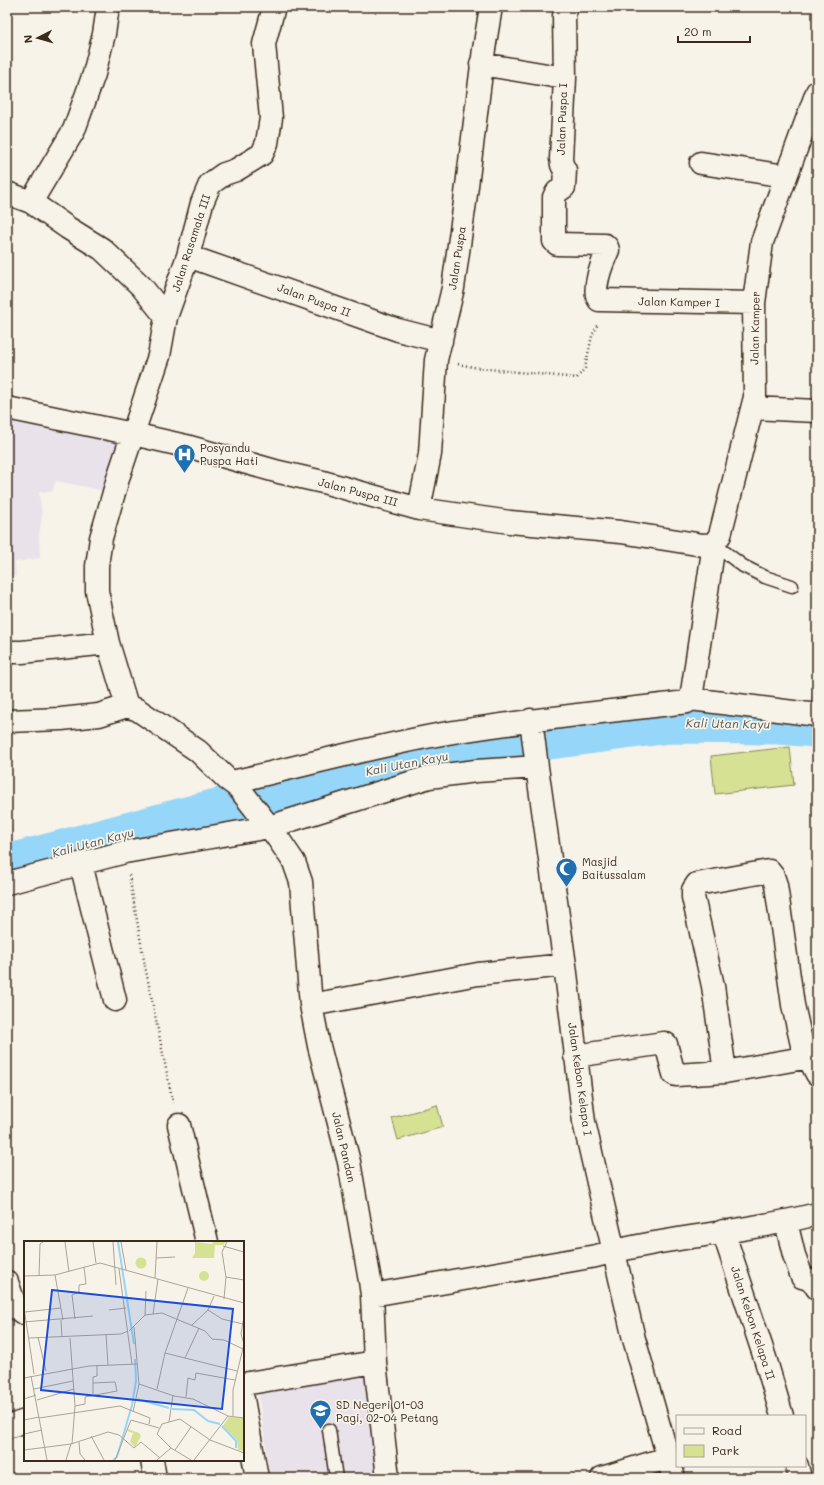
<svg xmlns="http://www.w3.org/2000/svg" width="824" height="1485" viewBox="0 0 824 1485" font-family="Mali,sans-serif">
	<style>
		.built { fill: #e9e2ea }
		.green { fill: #d6e194; stroke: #888659 }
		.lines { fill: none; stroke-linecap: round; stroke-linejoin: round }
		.stream { stroke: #7291a1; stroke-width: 7 }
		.river { stroke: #96d6f8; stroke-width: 43 }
		.lane-casing { stroke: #3b2a1e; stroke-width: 15 }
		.street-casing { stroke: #3b2a1e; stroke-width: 25 }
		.path { stroke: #3b2a1e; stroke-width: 2.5; stroke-dasharray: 1 3; stroke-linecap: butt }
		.lane { stroke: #f7f3e8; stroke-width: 12 }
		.street { stroke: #f7f3e8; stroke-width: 22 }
		.labels { text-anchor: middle; stroke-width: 3.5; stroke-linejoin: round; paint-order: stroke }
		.street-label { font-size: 11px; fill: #3b2a1e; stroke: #f7f3e8 }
		.poi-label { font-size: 11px; fill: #3b2a1e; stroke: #f7f3e8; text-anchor: start }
		.water-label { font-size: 12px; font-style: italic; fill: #525554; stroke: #f7f3e8 }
		.inset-river { fill: none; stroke: #96d6f8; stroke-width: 2 }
		.inset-road { fill: none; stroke: #aca397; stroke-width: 1 }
		.view { fill: #1d4ed8; fill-opacity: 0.15; stroke: #1d4ed8; stroke-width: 2 }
		.inset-edge { fill: none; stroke: #3b2a1e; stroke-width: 2 }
	</style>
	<rect width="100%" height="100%" fill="#f7f3e8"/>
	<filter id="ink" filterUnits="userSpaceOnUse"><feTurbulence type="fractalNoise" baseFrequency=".025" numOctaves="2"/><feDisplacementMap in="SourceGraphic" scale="8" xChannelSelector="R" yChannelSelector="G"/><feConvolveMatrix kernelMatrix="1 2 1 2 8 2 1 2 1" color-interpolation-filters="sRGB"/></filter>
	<g filter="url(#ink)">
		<path class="built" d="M7,415L119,438L105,491L56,481L52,492L39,491L42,515L39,536L40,558L15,562L16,576L7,577Z
			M366,1366L383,1478H270L257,1384Z"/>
		<path class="green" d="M790,747L794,785L715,794L711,756Z
			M437,1105L443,1127L398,1140L392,1118Z"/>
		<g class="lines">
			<path class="stream" d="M814,713L817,677"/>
			<path class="river" d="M7,866L329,780L513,743L669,722L779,723L817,726"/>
			<defs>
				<path id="lane" d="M714,544L743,566L765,577L792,586
					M329,1430L336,1478"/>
				<path id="street" d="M565,7L564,16L565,78L561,159L562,165L565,170L564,187L557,192L554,197V241L557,244L605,245L607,247L608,250C603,261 591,289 599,300L754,303
					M481,64L565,78
					M701,163L786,176
					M7,193L31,202L68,228L102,249L141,286L166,317
					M31,202L74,130L94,74L104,34L108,7
					M188,256L398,330L441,341
					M7,408L133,434L190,447L279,472L323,482L419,509L510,522L621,532L703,545L714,544
					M753,408L817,411
					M419,509L430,454L436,360L453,288L465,202L484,49L491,7
					M7,652H22L108,643
					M691,699L817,715
					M127,706L108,643L97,591V566L101,538L119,475L159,356L166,317L188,256L202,203L210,184L224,174L236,170L262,154L267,143L271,118L264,44L274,7
					M531,720L537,767L565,965L584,1122L634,1339L674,1478
					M7,721L61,719L99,715L127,706L138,710L198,751L227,779L238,787L267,824
					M232,782C302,766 371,747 442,734C523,720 605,712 687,702L691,699L714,544L720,535L755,397L754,303L762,242L817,92
					M269,827L277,837L294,862L301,882L311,1005L319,1046L349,1162L370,1281L372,1295L375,1362L388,1478
					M81,864L115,1000
					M7,883L125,852L269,827L429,777L476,771L537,767
					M311,1005L478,974L565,965
					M575,1056L664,1043L666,1044L674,1074L676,1075L725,1072L809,1057
					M725,1072L713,986L693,897V890L697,884L769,871L773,876L776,885L793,1005L802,1045L817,1074
					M179,1125L207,1242
					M786,1222L794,1255L802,1277L812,1280L817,1288
					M723,1231L766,1361L782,1416
					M7,1282L16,1308L23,1313H25
					M372,1295L596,1256C668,1236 744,1233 817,1214
					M243,1384L375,1362
					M243,1399L257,1478
					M7,1427L25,1421
					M152,1460L155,1478
					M797,1466L800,1478
					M602,1478L667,1458"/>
			</defs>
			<use href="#lane" class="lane-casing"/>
			<use href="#street" class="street-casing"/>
			<path class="path" d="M458,364L479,368L577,378L585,368L592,336L598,324
				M129,875L145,966L173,1103"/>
			<use href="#lane" class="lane"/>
			<use href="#street" class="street"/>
		</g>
	</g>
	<defs>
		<symbol id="hospital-pin" viewBox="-11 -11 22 30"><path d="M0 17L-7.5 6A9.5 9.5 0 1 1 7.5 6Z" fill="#1f6fb2" stroke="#f7f3e8"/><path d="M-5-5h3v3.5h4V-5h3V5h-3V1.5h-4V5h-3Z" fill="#fff"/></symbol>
		<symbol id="mosque-pin" viewBox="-11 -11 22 30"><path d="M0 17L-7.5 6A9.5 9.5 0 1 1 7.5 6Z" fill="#1f6fb2" stroke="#f7f3e8"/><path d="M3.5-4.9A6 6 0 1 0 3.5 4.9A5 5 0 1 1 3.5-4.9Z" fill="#fff"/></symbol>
		<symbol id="school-pin" viewBox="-11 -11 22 30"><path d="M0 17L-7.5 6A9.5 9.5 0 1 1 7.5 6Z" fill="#1f6fb2" stroke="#f7f3e8"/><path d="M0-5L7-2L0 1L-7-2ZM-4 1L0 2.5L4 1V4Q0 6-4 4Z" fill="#fff"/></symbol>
	</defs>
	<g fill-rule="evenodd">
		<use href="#hospital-pin" x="172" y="442" width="25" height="34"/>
		<use href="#mosque-pin" x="554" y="856" width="25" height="34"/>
		<use href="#school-pin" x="308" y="1398" width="25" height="34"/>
	</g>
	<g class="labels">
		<g class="street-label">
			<text transform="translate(562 119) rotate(-88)" y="4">Jalan Puspa I</text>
			<text transform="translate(191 243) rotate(-72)" y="4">Jalan Rasamala III</text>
			<text transform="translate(457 258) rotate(-81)" y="4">Jalan Puspa</text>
			<text transform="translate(314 300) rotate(20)" y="4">Jalan Puspa II</text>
			<text transform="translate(679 302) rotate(1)" y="4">Jalan Kamper I</text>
			<text transform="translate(755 328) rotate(-89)" y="4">Jalan Kamper</text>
			<text transform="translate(358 492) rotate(15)" y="4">Jalan Puspa III</text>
			<text transform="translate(580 1079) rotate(82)" y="4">Jalan Kebon Kelapa I</text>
			<text transform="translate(344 1147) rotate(77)" y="4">Jalan Pandan</text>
			<text transform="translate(753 1323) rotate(72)" y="4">Jalan Kebon Kelapa II</text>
		</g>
		<g class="poi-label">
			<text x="200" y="452">Posyandu<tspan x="200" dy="13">Puspa Hati</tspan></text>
			<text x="582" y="866">Masjid<tspan x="582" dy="13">Baitussalam</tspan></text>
			<text x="336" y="1409">SD Negeri 01-03<tspan x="336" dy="13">Pagi, 02-04 Petang</tspan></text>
		</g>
		<g class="water-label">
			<text transform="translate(728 724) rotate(1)" y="4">Kali Utan Kayu</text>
			<text transform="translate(407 764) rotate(-11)" y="4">Kali Utan Kayu</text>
			<text transform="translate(93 843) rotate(-15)" y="4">Kali Utan Kayu</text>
		</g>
	</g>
	<g transform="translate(24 1241)">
		<rect width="220" height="220" fill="#f7f3e8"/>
		<path d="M171,1L188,3L189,1H202L199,4H191L190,17H168L171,12ZM111.5 22a5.5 5.5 0 1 1 11 0a5.5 5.5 0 1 1-11 0ZM175 35a5 5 0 1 1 10 0a5 5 0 1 1-10 0ZM205,176L220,177V210L214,209L213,199L199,185ZM104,188L115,192L117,195L111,206L106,201L109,192L103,190Z" fill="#d6e194"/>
		<path class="inset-river" d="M94,1L110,103M113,158L145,167M148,168L170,169L184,180L196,183M198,185L212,200V207M89,219L93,216L108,164L112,140L111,118"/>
		<path class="inset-road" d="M41,1L45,31M69,1L72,22M89,1L92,44M97,1L102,29M199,5L220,11M132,17L151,16M95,28L108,123M31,34L39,79M0,35L31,34L76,22L220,62M15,35L16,3L19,1M202,36L220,39M131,37L133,1M200,58L202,36L198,11L203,1M0,67L10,133M85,69L102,67M184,69L198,78L219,83M1,71L37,67M129,73L134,38M121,74L122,50M51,78L48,54L55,51V44L62,43L60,26M37,79L38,96M0,81L69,75M168,84L184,69L190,55M110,86L115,143L150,155L169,158L204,175L220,177M105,90L121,74L138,72L181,90L188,98L200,99L219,108M82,93L84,124M14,96L22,130M5,97L97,93L104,90M46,97L51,165L48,203M141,112L213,130M161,117L175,87M7,135L23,219M0,137L65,125L114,123M10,148L49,140M133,148L141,112L164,47M69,153V136L73,135V124M162,156L164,137L171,139L172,132L211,139M0,158L12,154M13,159L50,148M51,165L61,163V156L93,150L91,141L69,142M109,171L115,143M209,175V149L220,103L217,93L220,75M15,177L96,165L126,177L125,183M0,179L15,176M145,181L149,154M0,193L18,189M67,195L80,219M55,201L56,213L61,219M0,209L47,203L84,191L95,194L110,207L117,201L136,217M151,209L167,186M42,219L47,203M91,219L107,179L135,187M133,219L147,207M167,219L147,207L133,193L138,183L156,178L186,199L220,212M170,219L204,175"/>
		<path class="view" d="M28,49L209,68L198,168L17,149Z"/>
		<rect width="220" height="220" class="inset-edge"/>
	</g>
	<rect width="824" height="1485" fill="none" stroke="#f7f3e8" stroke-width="24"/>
	<rect x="12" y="12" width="800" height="1461" fill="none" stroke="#3b2a1e" stroke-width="1.5" filter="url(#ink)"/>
	<rect x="676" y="1415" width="130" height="52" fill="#f7f3e8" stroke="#aca397"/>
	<rect x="684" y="1428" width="20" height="6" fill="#f7f3e8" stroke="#aca397"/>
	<text x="712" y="1435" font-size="12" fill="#3b2a1e">Road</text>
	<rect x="684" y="1445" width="20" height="12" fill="#d6e194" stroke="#aca397"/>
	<text x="712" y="1455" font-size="12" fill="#3b2a1e">Park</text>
	<g transform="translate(38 38) rotate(264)" stroke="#f7f3e8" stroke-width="3" paint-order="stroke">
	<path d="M0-3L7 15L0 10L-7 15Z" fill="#3b2a1e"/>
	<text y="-6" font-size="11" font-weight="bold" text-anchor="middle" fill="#3b2a1e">N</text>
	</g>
	<path d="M678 36v6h72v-6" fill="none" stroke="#3b2a1e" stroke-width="2"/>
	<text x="684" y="36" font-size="12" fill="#3b2a1e" stroke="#f7f3e8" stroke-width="3" paint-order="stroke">20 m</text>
</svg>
